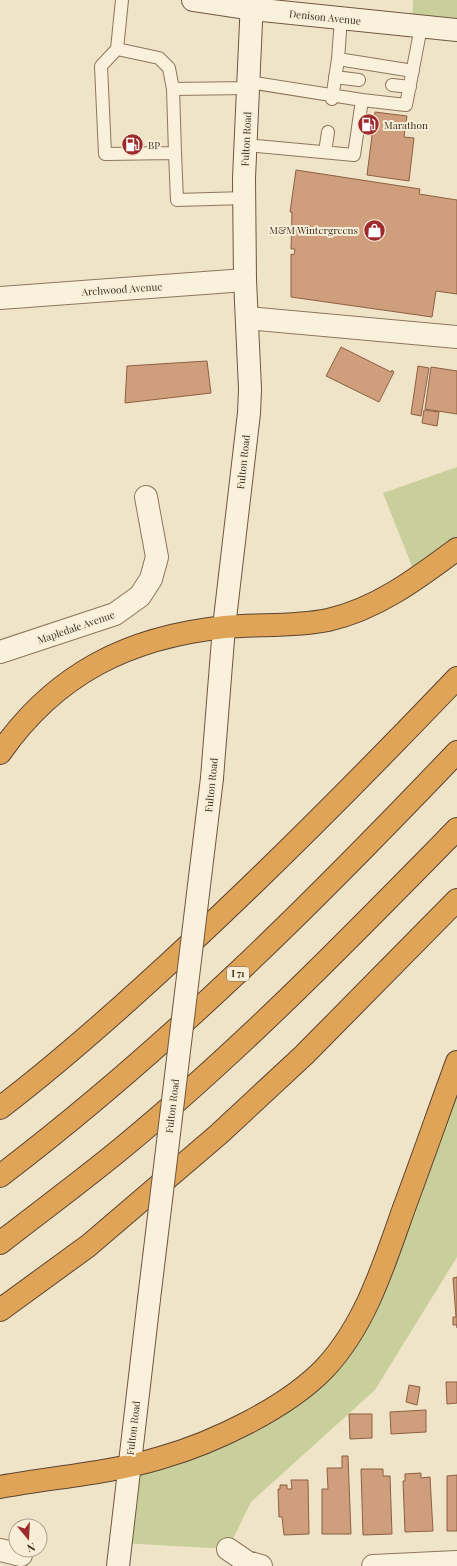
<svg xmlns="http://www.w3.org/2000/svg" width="457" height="1566" viewBox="0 0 457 1566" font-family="'Playfair Display',serif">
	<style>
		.green { fill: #c9cf9b }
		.building { fill: #cf9f7d; stroke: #8d5f41 }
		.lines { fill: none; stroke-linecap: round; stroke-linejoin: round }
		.lane-casing { stroke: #8d765c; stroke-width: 14 }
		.street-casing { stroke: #8d765c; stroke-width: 24 }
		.secondary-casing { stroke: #6f573f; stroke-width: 24 }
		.highway-casing { stroke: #5b4430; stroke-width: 24 }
		.lane { stroke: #faf1dc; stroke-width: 12 }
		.street { stroke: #faf1dc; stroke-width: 22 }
		.secondary { stroke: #faf1dc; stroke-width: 22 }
		.highway { stroke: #e0a458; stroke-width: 22 }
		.secondary-bridge-casing { stroke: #6f573f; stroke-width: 24; stroke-linecap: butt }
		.secondary-bridge { stroke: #faf1dc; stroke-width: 22 }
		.labels { text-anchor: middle; stroke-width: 4; stroke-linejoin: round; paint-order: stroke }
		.shield { fill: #f7eed8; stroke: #756857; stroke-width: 1 }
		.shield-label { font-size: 9px; font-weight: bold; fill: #3d2e20 }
		.street-label { font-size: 10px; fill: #3d2e20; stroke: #f7eed8 }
		.poi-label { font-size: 10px; fill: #3d2e20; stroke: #f7eed8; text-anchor: start }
	</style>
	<rect width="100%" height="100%" fill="#f0e4c8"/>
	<path class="green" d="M413,0H457V30L412,26Z
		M457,467V549L417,579L383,493Z
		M457,1062V1257L375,1390L251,1502L228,1549L121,1543L128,1467L236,1428L342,1345Z"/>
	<path class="building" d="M375,112L407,116L404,137L414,138L409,181L367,175Z
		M296,170L420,189L419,194L457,200V294L436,291L432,317L291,297V254L294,255L295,249H291L292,212H290Z
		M341,347L391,372L392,370L394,372L379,402L326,376Z
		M207,361L211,393L125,403L127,366Z
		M418,366L429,368L421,416L411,414Z
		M431,367L457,371V414L425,409Z
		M424,410L439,412L437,426L422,423Z
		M457,1277V1328V1325H453V1317H456L453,1278Z
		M446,1382H457V1403L447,1404Z
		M409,1385L420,1387L417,1405L406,1402Z
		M426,1410V1432L391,1434L390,1412Z
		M349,1414H372V1438L350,1439Z
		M342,1456H348L351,1534H322V1489H328L327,1468H342Z
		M361,1469H383V1476H390L392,1534L363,1535Z
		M421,1473V1478L430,1477L433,1531L405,1532L403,1481H405V1474Z
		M457,1475V1531H447V1476Z
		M291,1480H308L309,1534L284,1535L282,1517H279L278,1489H280V1485H287V1489H292Z"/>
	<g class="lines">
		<defs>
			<path id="lane" d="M122,0L117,49L101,66L105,154L175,153L177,200L245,198
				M117,49L159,58L169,68L173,89
				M338,59L341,18
				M335,77L359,80
				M249,82L362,100
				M392,85L410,87
				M332,99L338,59L413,71
				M246,145L354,155L362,100L406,105L421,27
				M325,152L328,132
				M175,153L173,89L249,88"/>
			<path id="street" d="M0,298L245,280
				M247,318L457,337
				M0,652L115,614L140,596L151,579L157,557L146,497
				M228,1549L247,1562L261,1566
				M0,1550L21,1555
				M373,1566L457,1562"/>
			<path id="secondary" d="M193,0L252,9L457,30
				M212,778L224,627L249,413L250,389L245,280L244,178L252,0
				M118,1566L149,1299"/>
			<path id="highway" d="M0,753C56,673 129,637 225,627C259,624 294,627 328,620C377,609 418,578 457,549
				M0,1108C68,1056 131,999 193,941C284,856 371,768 457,678
				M0,1176C167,1049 313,903 457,752
				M0,1243C41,1211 82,1181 122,1148C241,1050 349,939 457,829
				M0,1310L88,1246L219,1134L304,1055L457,900
				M0,1487C53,1477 107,1474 160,1458C213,1443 287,1408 325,1368C366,1324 384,1264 404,1208C422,1160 439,1111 457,1062"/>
		</defs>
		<use href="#lane" class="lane-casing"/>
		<use href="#street" class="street-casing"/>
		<use href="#secondary" class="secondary-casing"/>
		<use href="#highway" class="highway-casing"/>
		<use href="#lane" class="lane"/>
		<use href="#street" class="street"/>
		<use href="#secondary" class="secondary"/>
		<use href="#highway" class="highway"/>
		<defs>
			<path id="secondary-bridge" d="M149,1299L212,778"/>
		</defs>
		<use href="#secondary-bridge" class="secondary-bridge-casing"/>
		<use href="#secondary-bridge" class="secondary-bridge"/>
	</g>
	<defs>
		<symbol id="fuel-disc" viewBox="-11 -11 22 22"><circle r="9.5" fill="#9e2a2b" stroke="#f7eed8"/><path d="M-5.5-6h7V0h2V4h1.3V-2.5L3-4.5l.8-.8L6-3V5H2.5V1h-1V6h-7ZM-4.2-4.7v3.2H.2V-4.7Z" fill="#fff"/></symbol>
		<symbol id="shop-disc" viewBox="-11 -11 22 22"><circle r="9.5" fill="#9e2a2b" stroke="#f7eed8"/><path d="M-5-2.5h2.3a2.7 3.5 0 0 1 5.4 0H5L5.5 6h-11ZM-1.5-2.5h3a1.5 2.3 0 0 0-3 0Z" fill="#fff"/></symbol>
	</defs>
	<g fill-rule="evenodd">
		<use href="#fuel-disc" x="356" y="112" width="25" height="25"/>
		<use href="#fuel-disc" x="120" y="132" width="25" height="25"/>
		<use href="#shop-disc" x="362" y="218" width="25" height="25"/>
	</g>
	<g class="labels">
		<rect class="shield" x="227" y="967" width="22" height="14" rx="3"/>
		<g class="shield-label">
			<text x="238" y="977">I 71</text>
		</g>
		<g class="street-label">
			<text transform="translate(325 17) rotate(6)" y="4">Denison Avenue</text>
			<text transform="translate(246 139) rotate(-87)" y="4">Fulton Road</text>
			<text transform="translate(122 289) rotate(-4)" y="4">Archwood Avenue</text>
			<text transform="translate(243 462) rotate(-84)" y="4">Fulton Road</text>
			<text transform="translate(76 627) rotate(-19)" y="4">Mapledale Avenue</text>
			<text transform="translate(211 785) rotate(-84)" y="4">Fulton Road</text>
			<text transform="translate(172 1106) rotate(-83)" y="4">Fulton Road</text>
			<text transform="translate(133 1428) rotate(-83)" y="4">Fulton Road</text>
		</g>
		<g class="poi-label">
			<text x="384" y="129">Marathon</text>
			<text x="148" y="149">BP</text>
			<text x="358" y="234" text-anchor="end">M&amp;M Wintergreens</text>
		</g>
	</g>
	<g transform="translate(28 1538) rotate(162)"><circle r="19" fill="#f7eed8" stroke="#ada18e"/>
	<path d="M0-3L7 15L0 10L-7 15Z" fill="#9e2a2b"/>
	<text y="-6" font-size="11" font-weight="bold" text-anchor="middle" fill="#3d2e20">N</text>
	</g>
</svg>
